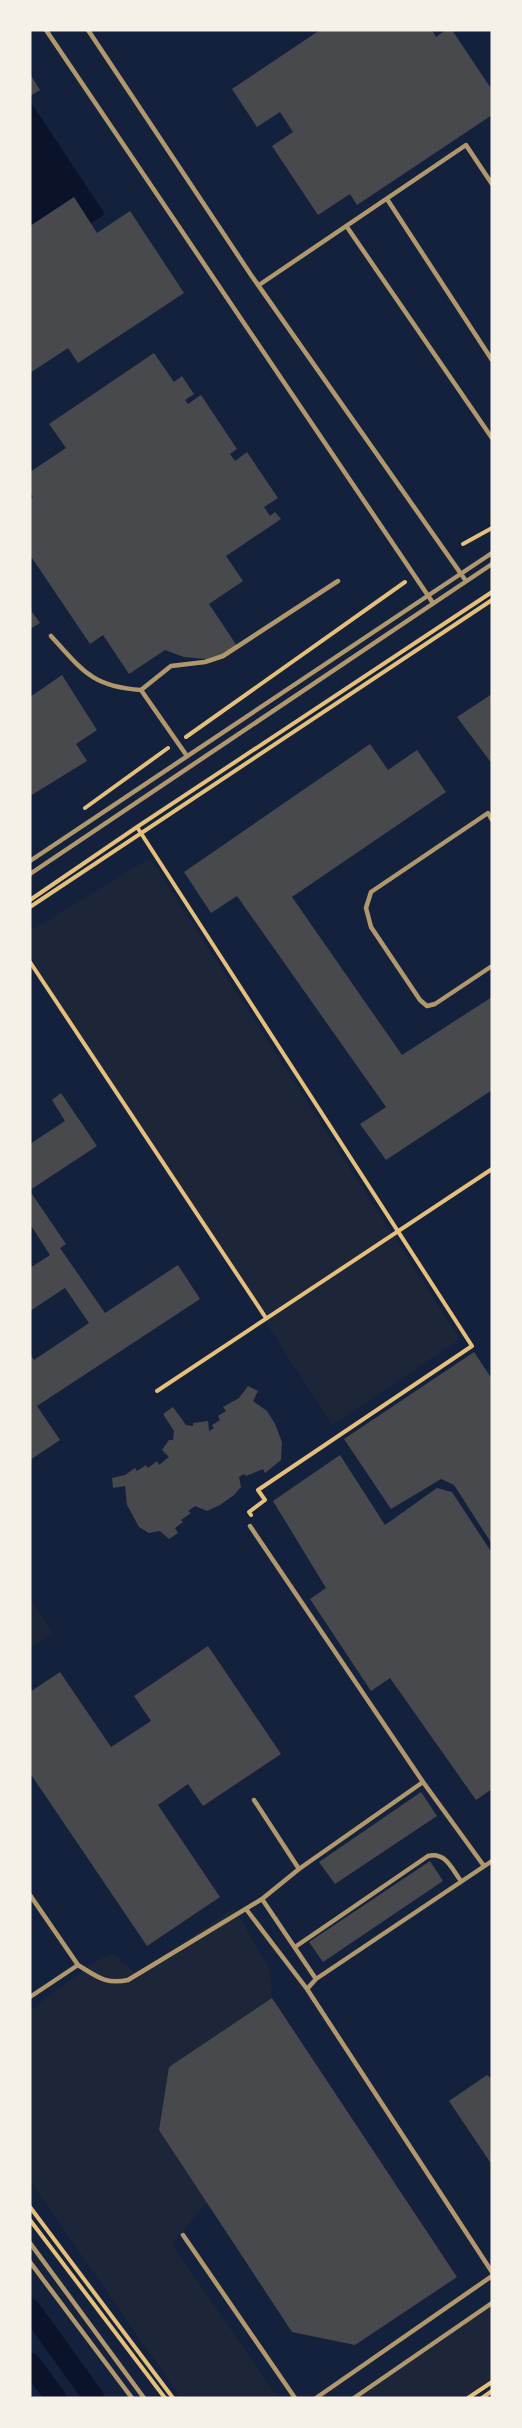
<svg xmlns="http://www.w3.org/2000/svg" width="522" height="2428" viewBox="0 0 522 2428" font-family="Commissioner,sans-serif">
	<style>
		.green { fill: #1d2539 }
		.water { fill: #0b132b }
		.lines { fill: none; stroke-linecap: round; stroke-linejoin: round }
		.canal { stroke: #0b132b; stroke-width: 21 }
		.building { fill: #48494c }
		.path { stroke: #e5c07b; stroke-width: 4 }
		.service { stroke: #b1986c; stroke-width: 4.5 }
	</style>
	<rect width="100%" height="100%" fill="#14213d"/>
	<path class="green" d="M150,858L460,1339L332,1425L30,957V931Z
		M30,1598L53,1633L30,1649Z
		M234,1908L270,1969L272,1998L169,2067L207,2202L172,2244L278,2398H181L30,2181V2010L95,1962L112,1953L136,1974Z
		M492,2303V2382L468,2398H350Z"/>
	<path class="water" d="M30,101L105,214L30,263Z"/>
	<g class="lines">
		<path class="canal" d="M30,2309L94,2398
			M30,2363L56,2398"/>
	</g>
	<path class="building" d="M320,30H432L436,37L446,30H452L492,90V115L357,205L350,194L318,215L272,146L293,132L280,112L257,127L232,89Z
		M30,74L40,90L30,96Z
		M74,197L97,233L130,211L184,293L78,363L68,348L30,373V226Z
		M154,353L174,382L182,376L194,394L185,400L188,404L201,395L237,449L230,454L235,461L247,452L278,498L264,507L270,516L275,512L281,519L226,556L243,581L209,604L237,646L223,654L206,659L184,657L165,650L129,674L103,635L90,644L30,555V499L33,497L30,493V472L66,448L49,424Z
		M30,609L40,623L30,629Z
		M62,675L97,730L76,744L87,761L30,796V697Z
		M492,694V764L457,717Z
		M370,744L388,770L417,750L446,792L292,897L402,1055L492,997V1090L386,1160L360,1124L386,1107L237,896L211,913L184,872Z
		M61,1093L97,1146L30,1190V1144L65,1121L52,1100Z
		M30,1191L66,1244L60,1248L105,1313L178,1265L200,1299L37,1406L60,1440L30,1460V1354L34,1360L89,1323L65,1288L30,1311V1268L50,1255L30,1224Z
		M474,1352L492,1379V1544L454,1485L441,1479L391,1509L344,1439Z
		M248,1386L258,1391L253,1401L267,1411L275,1424L282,1442L281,1460L265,1473L263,1469L246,1476L244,1474L239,1477L241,1487L234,1495L220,1505L207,1511L195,1506L188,1511L191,1513L181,1520L183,1522L175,1528L178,1533L169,1539L160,1531L149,1533L139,1527L127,1505L125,1486L113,1488L112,1478L125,1475L135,1468L137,1471L146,1465L148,1468L157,1461L159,1465L169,1457L162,1450L169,1440H173L174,1431L163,1414L173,1407L186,1425L193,1426V1423L208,1421L209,1431L214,1428L212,1425L220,1420L218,1416L226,1411L223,1407L239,1398Z
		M340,1455L385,1525L437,1488L452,1492L492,1553V1789L476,1800L390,1678L371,1691L310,1599L326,1588L273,1501Z
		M208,1646L281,1754L203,1806L188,1784L158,1805L220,1897L147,1946L30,1773V1692L60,1672L111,1747L151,1721L134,1696Z
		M421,1792L437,1816L335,1884L319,1862Z
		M430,1861L443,1881L323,1962L309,1942Z
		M272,1998L457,2277L355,2345L292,2332L159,2130L169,2067Z
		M487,2075L492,2079V2165L449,2101Z"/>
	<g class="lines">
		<path class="path" d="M463,544L492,528
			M186,737L405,582
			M85,808L168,748
			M30,900L137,827
			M30,907L492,600
			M30,962L266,1318
			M157,1391L492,1169
			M251,1515L249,1512L265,1500L258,1490L472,1346L137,827L492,592
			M30,2207L173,2398
			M30,2220L165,2398
			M468,2398L492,2382
			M482,2398L492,2391"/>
		<path class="service" d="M46,30L433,603
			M88,30L251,275L466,581
			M387,199L492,360
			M347,227L492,438
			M259,285L466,145L492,184
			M51,636C82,670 92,687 141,690
			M187,756L141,690L171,666L205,662L223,656L338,581
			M492,820L488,813L371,892L366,908L371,927L420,1000L427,1006L435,1004L492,966
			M30,861L492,553
			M30,874L492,564
			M250,1526L423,1782L484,1866
			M254,1800L299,1869L262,1899
			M299,1869L423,1782
			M30,1895L78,1965L30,1997
			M246,1909L307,1989L492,2272
			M295,1947L428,1856C445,1851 452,1869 461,1881
			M78,1965C96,1976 106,1985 128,1980L262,1899L316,1979
			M307,1989L316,1979L492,1861
			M183,2235L295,2398
			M30,2243L144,2398
			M30,2262L132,2398
			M316,2398L492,2276
			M354,2398L492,2303"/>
	</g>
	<rect width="522" height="2428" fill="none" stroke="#f6f1e7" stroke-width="63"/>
</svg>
